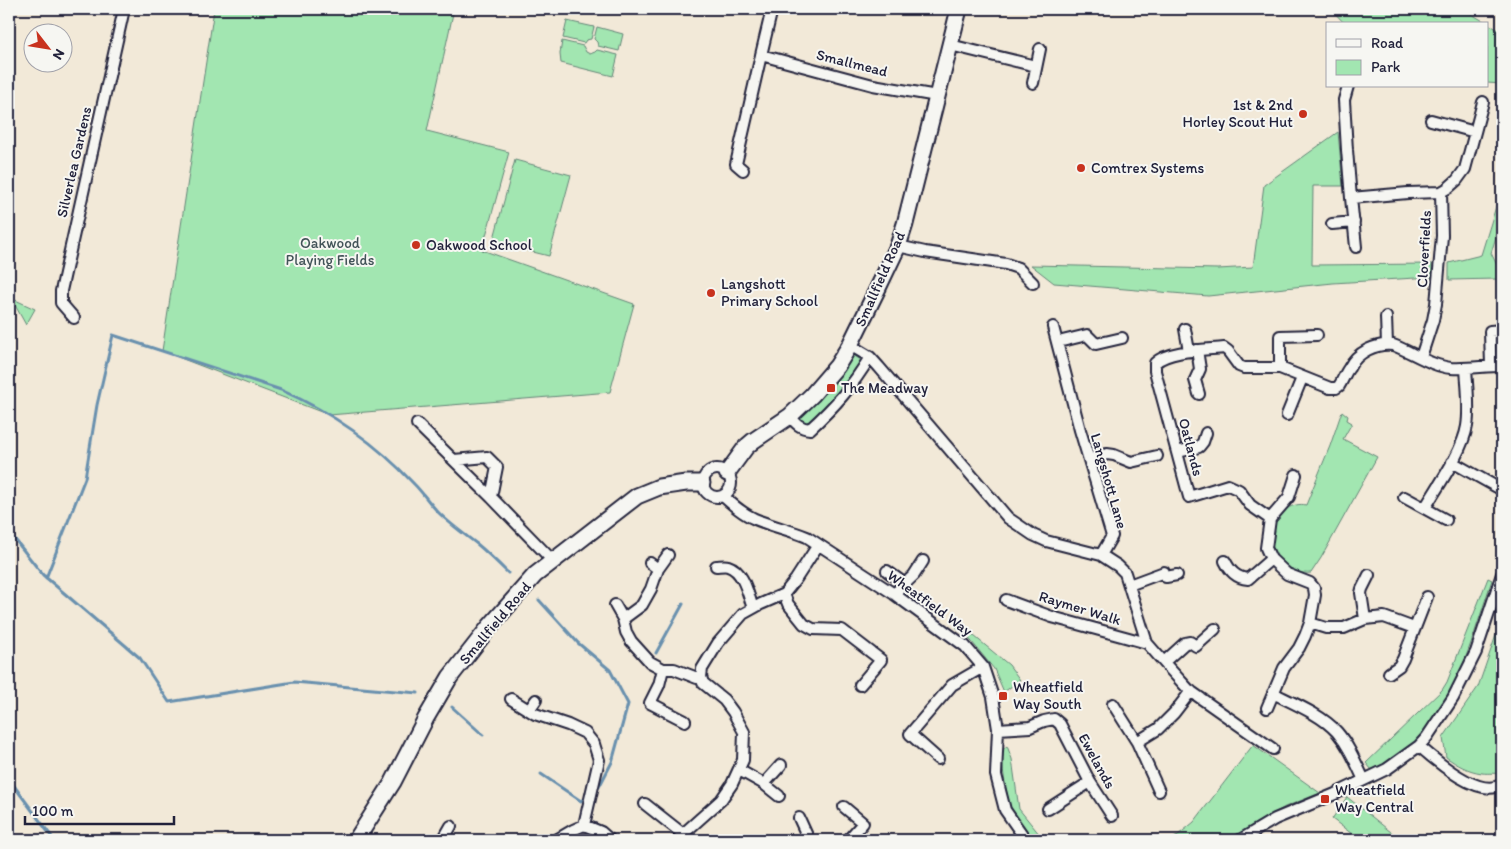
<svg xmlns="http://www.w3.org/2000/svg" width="1511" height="849" viewBox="0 0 1511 849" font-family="Itim,sans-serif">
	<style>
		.green { fill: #a2e6b1; stroke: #628476 }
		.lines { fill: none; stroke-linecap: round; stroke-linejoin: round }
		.stream { stroke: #6990ae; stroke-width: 3 }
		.street-casing { stroke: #22223b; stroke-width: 14 }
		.secondary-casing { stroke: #22223b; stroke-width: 19 }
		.street { stroke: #f6f6f2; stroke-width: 10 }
		.secondary { stroke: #f6f6f2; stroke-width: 15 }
		.poi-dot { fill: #c8321e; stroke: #f6f6f2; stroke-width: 2 }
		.labels { text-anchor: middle; stroke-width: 4; stroke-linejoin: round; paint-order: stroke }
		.street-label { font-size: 15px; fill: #22223b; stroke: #f6f6f2 }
		.poi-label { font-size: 15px; fill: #22223b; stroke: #f6f6f2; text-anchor: start }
		.park-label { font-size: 15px; fill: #425358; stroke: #f6f6f2 }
	</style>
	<rect width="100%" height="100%" fill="#f2e9d8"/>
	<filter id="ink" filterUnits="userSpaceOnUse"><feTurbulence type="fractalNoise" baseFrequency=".02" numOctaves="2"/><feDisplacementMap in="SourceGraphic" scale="10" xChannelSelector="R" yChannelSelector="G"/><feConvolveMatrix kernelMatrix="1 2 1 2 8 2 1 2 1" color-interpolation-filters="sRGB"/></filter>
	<g filter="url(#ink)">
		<path class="green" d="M214,9H454L427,131L509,152L482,250L634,304L610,392L329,415L162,351Z
			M1331,9H1463L1502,32V84L1487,83V24H1345Z
			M567,21L594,27L591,39L586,40L584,43L563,38Z
			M597,27L623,34L619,51L598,46L597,42L594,39Z
			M562,41L583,46L586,52L590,54L595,52L597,50L618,55L613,76L561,63L560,54Z
			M1338,132L1343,186H1313L1312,265L1432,264V277L1333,283L1208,296L1054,283L1031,265L1218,269L1253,267L1264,185Z
			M515,160L571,175L549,256L493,242Z
			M1502,187V218L1491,253L1502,275V306L1497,279L1449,280V263L1481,255Z
			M11,298L35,309L26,325Z
			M853,355L861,360C846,385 829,404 809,425L804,424L800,420L801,416L831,386Z
			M1342,411L1348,416L1347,420L1352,423L1343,439L1377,457L1321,558L1311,573C1292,575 1282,561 1270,548C1272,541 1272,532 1275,524C1278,511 1294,502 1306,505L1330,446Z
			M1488,578L1492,580C1474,633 1457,699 1417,741C1405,753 1387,762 1372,770L1366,763L1442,690L1447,682Z
			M1502,618V775C1496,772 1489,774 1482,773C1468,771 1457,765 1446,757L1443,738L1478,687Z
			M957,624L974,636L1009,665L1020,680L1004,692L994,669L967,636L956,627Z
			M1253,745L1320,793L1285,807L1253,825L1231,840H1172L1194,822Z
			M1007,746L1012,759L1019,809L1044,840H1032C1027,834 1021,829 1017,822C1007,806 1002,769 1002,750Z
			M1347,797L1401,840H1360L1332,819Z"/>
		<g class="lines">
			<path class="stream" d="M9,532L43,575L140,658L169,702L294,682L418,693
				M46,578L85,478L97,405L113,335L281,390C331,412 377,444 414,484C423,493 430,504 439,513C450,524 464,534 477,544C488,553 498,563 508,573
				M539,600L578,643L610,670L628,704L612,762L599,787
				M656,653L683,604
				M452,707L483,735
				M541,774L581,801L582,800
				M9,779L54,840"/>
			<defs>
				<path id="street" d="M950,45L1036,66
					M761,55L772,9
					M1033,83L1040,49
					M1348,86L1344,100L1347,150L1351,198L1408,193L1441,192L1448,188L1457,180L1465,169L1475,132L1431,120
					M1475,132L1483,102
					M743,170L736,164L761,55L873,85L937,96
					M1351,198L1356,247
					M1332,224L1354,222
					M898,246L925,252L1006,264L1018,268L1033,283
					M1386,317L1387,344
					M74,318L61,303V291L124,9
					M1053,327L1080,430L1112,536L1101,555L1118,566L1125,573L1147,643L1168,667L1189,690L1273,749
					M1185,329L1189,351
					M1058,342L1087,335L1096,344L1122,338
					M850,345L870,357L879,367L1008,518L1033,535L1046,541L1101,555
					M1197,350L1200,369L1195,380L1199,394
					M1421,357L1433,320L1436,304L1442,236L1441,192
					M1491,366L1490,331L1502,330
					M1280,368V336L1317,335
					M1287,415L1302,378
					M790,416C796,424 800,428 810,429C835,406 852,387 870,357
					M417,424L491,497L553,561
					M1177,452L1199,447L1203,442L1206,433
					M454,460L487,457L497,467L491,497
					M1089,460L1107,454L1114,455L1131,462L1157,456
					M1452,462L1502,490
					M703 483a14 14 0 1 1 28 0a14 14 0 1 1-28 0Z
					M723,496C733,505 743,514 755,519C771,526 790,530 807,537L894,594L965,646L983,667L993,697L998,729L996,775L1005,810L1026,840
					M1404,497L1446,520
					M1425,508C1438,486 1463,451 1467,426C1470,407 1467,387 1466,368
					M1270,519L1250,505L1239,490L1228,485L1189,497L1155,371V363C1168,350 1206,350 1224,348L1228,351L1239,366L1244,368H1280L1330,388H1336L1339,386C1343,380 1345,373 1349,368C1357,352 1376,343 1393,345C1412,352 1431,366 1451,368C1468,369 1485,366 1502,366
					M668,555L658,569L651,589L642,605L623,619L626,632L631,641L650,662L663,669H674L697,678L701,677
					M1225,561C1230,571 1236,578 1248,579L1271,559
					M650,563L658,569
					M716,566C719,566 725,565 728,566C744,571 748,595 753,608
					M887,571L905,584
					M1129,585L1164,572L1166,577L1177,575
					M784,594L788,604L804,624L813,629L842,630L881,660L860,685
					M894,594L914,575L923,561
					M1006,600L1052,617L1147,643
					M615,605L623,619
					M1365,619L1361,593L1362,589L1369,575
					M1310,623L1326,628H1344L1365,619L1384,617L1414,628
					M1164,662L1185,643L1190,642L1196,646L1215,629
					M663,669L659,685L650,703L685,721
					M1389,673L1399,666L1403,659L1427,597
					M1273,693C1293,703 1322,715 1337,732C1349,746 1356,763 1364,780
					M511,699L535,714L568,725L585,733L594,744L599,760L584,825
					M1113,704L1137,742L1159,791
					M1267,708L1284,668L1299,648L1305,636L1310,623L1315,595L1314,588L1310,583L1287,574L1271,559L1266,548L1270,519L1289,497L1296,475
					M529,710L536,700
					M998,729L1030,727L1044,721L1054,719L1060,724L1090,782L1112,816
					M1137,742L1158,729L1174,713L1191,691
					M1419,746C1435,760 1480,800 1502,784
					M938,759L910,734L952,685L983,667
					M739,770L764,784L779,796
					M764,784L781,765
					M645,804L683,834
					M844,807L863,823L848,840
					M1048,809L1090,782
					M799,818L809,840
					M443,840L451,826
					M556,840L573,830L584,825L601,832L610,840
					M679,840L683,834L721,800L732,784L743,760L744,732L733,712L724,700L703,683L701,677L702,669L718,643L743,614L761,604L784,594L796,579L818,545
					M1240,840L1275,819L1335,794L1387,769L1419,746L1427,737L1453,698L1476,652L1502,574"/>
				<path id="secondary" d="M727,473L746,447L753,441L790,416L812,395L837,366L850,345L878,288L898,246L905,224L959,9
					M356,840L393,782L426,718L450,677L490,626L535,575L637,496L659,487L686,483H702"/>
			</defs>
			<use href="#street" class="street-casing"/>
			<use href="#secondary" class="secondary-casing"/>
			<use href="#street" class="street"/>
			<use href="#secondary" class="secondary"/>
		</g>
	</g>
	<g class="poi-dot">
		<circle cx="1303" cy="114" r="5"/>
		<circle cx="1081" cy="168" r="5"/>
		<circle cx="416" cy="245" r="5"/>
		<circle cx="711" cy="293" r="5"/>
		<rect x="826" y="383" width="10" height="10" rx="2.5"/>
		<rect x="998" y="691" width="10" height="10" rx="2.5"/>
		<rect x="1320" y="794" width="10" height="10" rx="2.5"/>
	</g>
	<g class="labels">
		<g class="street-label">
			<text transform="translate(852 63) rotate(14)" y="5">Smallmead</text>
			<text transform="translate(74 162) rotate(-77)" y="5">Silverlea Gardens</text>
			<text transform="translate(1424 249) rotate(-87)" y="5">Cloverfields</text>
			<text transform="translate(880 279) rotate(-66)" y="5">Smallfield Road</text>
			<text transform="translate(1191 447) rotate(75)" y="5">Oatlands</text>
			<text transform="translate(1109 481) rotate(74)" y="5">Langshott Lane</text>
			<text transform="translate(930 603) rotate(36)" y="5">Wheatfield Way</text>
			<text transform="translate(1080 608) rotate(17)" y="5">Raymer Walk</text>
			<text transform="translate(495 623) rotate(-50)" y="5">Smallfield Road</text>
			<text transform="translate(1097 761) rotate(61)" y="5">Ewelands</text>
		</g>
		<g class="poi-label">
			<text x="1293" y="110" text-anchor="end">1st &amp; 2nd<tspan x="1293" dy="17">Horley Scout Hut</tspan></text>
			<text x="1091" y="173">Comtrex Systems</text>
			<text x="426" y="250">Oakwood School</text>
			<text x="721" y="289">Langshott<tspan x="721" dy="17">Primary School</tspan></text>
			<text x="841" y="393">The Meadway</text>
			<text x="1013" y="692">Wheatfield<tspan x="1013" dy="17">Way South</tspan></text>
			<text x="1335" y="795">Wheatfield<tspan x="1335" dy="17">Way Central</tspan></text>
		</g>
		<g class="park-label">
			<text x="330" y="248">Oakwood<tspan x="330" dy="17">Playing Fields</tspan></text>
		</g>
	</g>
	<rect width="1511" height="849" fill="none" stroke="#f6f6f2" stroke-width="30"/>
	<rect x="15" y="15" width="1481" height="819" fill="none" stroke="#22223b" stroke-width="2" filter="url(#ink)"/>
	<rect x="1326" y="22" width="162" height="65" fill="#f6f6f2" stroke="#a1a1a9"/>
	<rect x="1336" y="39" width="25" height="8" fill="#f6f6f2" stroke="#a1a1a9"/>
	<text x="1371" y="48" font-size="15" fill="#22223b">Road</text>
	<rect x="1336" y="60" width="25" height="15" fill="#a2e6b1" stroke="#a1a1a9"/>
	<text x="1371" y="72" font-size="15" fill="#22223b">Park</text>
	<g transform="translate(48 48) rotate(121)"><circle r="24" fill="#f6f6f2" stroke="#a1a1a9"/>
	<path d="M0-4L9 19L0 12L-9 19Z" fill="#c8321e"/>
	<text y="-8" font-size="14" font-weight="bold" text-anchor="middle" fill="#22223b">N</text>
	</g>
	<path d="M25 816v8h149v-8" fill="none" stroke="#22223b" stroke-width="2.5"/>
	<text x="32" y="816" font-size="15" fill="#22223b" stroke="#f6f6f2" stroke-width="4" paint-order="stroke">100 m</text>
</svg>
